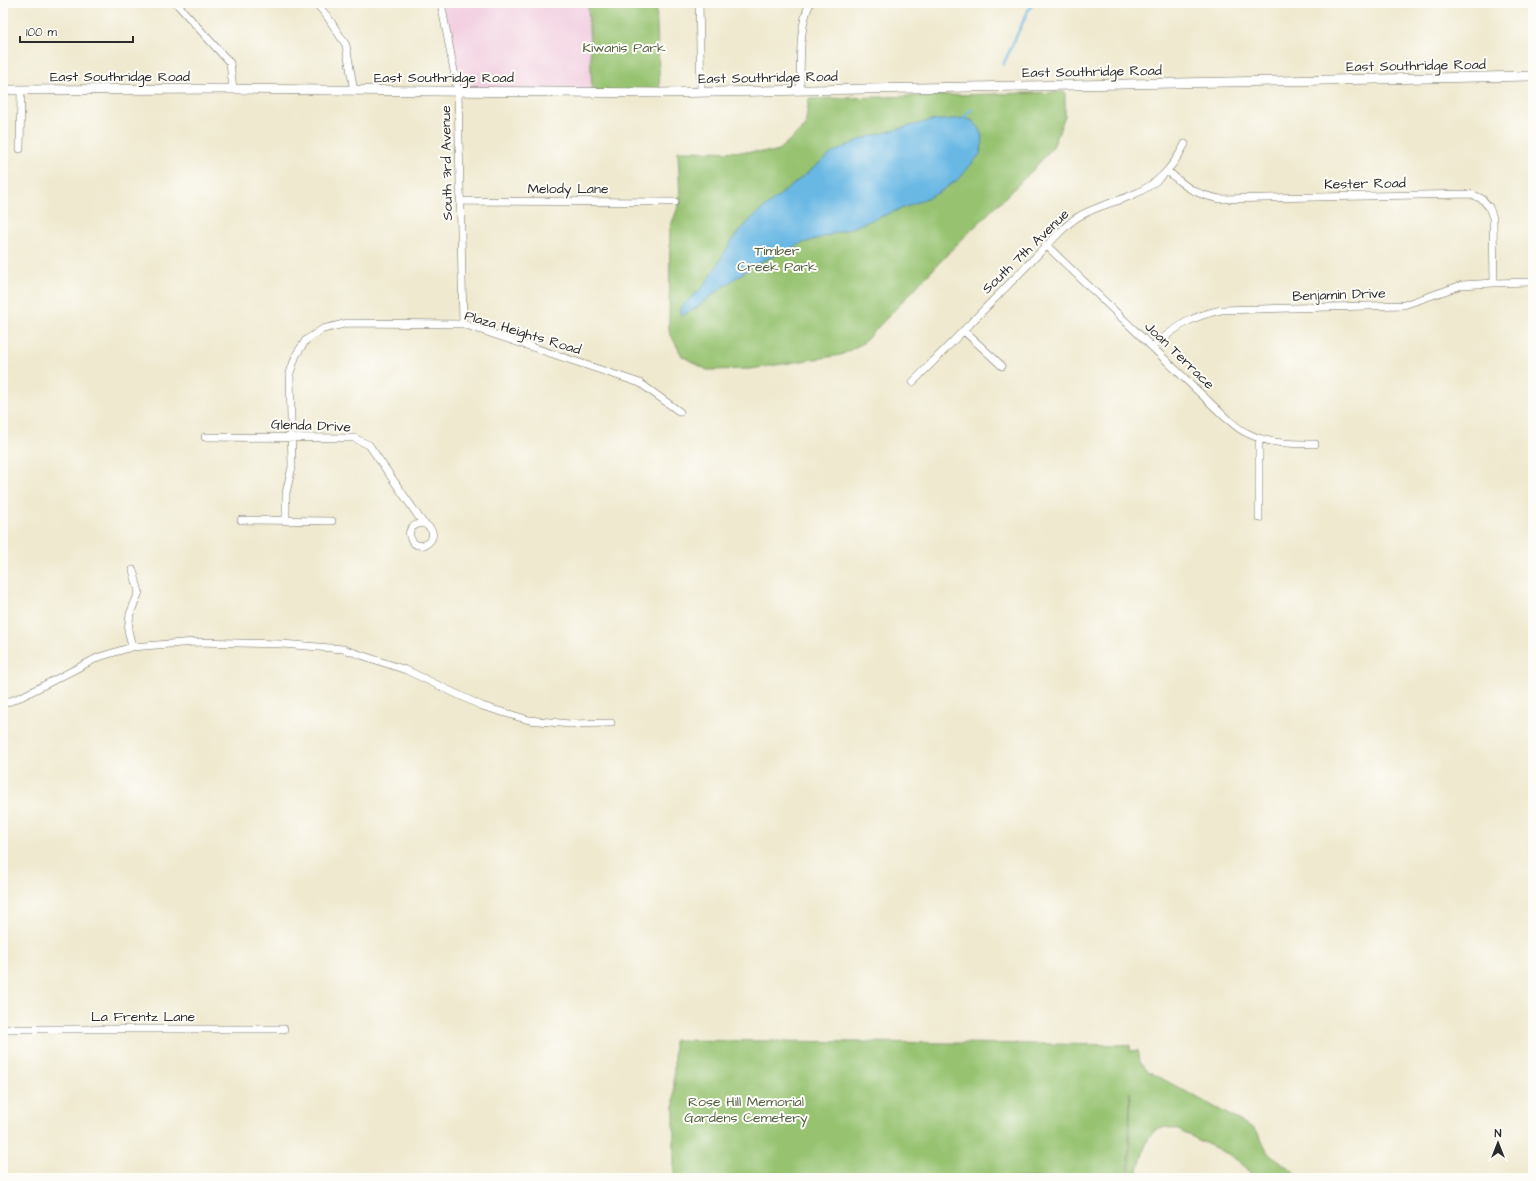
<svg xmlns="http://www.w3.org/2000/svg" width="1536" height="1181" viewBox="0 0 1536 1181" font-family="'Architects Daughter',sans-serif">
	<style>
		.built { fill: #f2cfe1 }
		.green { fill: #97c371; stroke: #61774e }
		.water { fill: #69b8e4; stroke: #4a7288 }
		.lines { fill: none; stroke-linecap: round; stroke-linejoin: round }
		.stream { stroke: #69b8e4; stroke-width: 2.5 }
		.minor-casing { stroke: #706e64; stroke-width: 8 }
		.tertiary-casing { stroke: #706e64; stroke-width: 10 }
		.minor { stroke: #fff; stroke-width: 7 }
		.tertiary { stroke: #fff; stroke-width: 9 }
		.labels { text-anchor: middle; stroke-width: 4; stroke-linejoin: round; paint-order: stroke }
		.park-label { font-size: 14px; fill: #516044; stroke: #fdfcf7 }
		.street-label { font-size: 14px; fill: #2b2b2b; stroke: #fdfcf7 }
	</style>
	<rect width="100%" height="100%" fill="#fdfcf7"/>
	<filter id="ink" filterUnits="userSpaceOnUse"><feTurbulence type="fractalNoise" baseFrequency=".025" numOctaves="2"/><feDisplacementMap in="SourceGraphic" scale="8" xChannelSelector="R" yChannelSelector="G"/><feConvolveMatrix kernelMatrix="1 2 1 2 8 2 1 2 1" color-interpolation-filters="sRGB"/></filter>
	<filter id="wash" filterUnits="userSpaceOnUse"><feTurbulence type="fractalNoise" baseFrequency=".012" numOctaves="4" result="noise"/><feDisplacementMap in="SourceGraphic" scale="16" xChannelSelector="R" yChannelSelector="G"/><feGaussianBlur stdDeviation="0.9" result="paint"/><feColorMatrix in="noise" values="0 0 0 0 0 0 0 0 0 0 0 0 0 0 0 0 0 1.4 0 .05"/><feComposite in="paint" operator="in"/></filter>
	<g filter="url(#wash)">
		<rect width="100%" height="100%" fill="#efe9cf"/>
		<path class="built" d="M441,3H588L592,92H458Z"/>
		<path class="green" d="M588,3H656L660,93L592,92Z
			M1065,92V116L1053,147L1032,171L960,241L863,343L841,355L750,369L707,370L682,356L669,331L670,228L680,202L678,151L776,152L805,127L809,99Z
			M674,1040L1130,1045V1051L1138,1050L1140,1062L1148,1071L1255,1129C1261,1136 1263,1146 1270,1154C1279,1163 1292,1168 1300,1178H1258L1248,1171L1241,1163L1228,1154L1178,1130L1166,1127L1155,1130L1148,1139L1142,1155L1136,1178H1130V1092L1128,1178H674Z"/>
		<path class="water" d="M964,118L973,121L980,129L983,141L980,154L959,179L938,193L911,205L846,230L803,243L754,265L715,293L696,308L681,316V307L705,285L734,237L754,216L832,153L861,139L929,121Z"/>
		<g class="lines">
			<path class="stream" d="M1003,65L1028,11L1033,3
				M964,118L972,108"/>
		</g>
	</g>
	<g filter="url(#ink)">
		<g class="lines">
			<defs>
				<path id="minor" d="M176,3L230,63L233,89
					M316,3L327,16L346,45L354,91
					M441,3L458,92L463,324
					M699,3L701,92
					M800,90C801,62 798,29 810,3
					M20,149L21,90
					M1168,171C1186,188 1195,194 1220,199L1471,194L1482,199L1489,207L1493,218L1494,283
					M460,201L675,202
					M1046,245L1226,418C1233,423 1239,430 1247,433C1268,444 1291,444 1315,444
					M964,331L1002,366
					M1152,347C1178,326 1189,317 1221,310L1404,305L1462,285L1494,283L1533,282
					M913,382L1059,233C1065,227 1071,221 1078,217C1094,207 1113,203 1130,196C1157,185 1172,169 1185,144
					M205,437L354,438L369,445L423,523C447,535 419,556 411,539C406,529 415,524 423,523
					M1259,439V518
					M241,520L332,521
					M286,520V493L292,467L290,373L296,355L306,340L323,329L348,323L463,324L640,383L680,412
					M132,647L128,630L130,614L139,592L133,570
					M3,704L23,696L99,657L132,647L194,642L282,644L343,649L406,670L482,706L529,720L570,724L611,723
					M3,1029H284"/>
				<path id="tertiary" d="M3,90L233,89L660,93L1533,76"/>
			</defs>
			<use href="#minor" class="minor-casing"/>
			<use href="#tertiary" class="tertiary-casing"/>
			<use href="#minor" class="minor"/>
			<use href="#tertiary" class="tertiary"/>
		</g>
	</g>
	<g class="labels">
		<g class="park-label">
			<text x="624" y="52">Kiwanis Park</text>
			<text x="777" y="255">Timber<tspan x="777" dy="16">Creek Park</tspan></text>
			<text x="746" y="1106">Rose Hill Memorial<tspan x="746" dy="16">Gardens Cemetery</tspan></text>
		</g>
		<g class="street-label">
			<text transform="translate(1416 65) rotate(-1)" y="5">East Southridge Road</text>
			<text transform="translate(1092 71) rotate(-1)" y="5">East Southridge Road</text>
			<text x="120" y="81">East Southridge Road</text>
			<text x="444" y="82">East Southridge Road</text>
			<text transform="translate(768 77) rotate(-1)" y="5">East Southridge Road</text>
			<text transform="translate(446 163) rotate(-91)" y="5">South 3rd Avenue</text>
			<text transform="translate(1365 183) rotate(-1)" y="5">Kester Road</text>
			<text x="568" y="193">Melody Lane</text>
			<text transform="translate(1025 251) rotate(-44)" y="5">South 7th Avenue</text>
			<text transform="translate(1339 294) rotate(-2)" y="5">Benjamin Drive</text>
			<text transform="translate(523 332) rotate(17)" y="5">Plaza Heights Road</text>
			<text transform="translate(1180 355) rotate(44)" y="5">Joan Terrace</text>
			<text transform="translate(311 425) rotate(2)" y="5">Glenda Drive</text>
			<text x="143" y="1021">La Frentz Lane</text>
		</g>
	</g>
	<rect width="1536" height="1181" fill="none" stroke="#fdfcf7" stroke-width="16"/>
	<g transform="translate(1498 1143)" stroke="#fdfcf7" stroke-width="3" paint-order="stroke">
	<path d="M0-3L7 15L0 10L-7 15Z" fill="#2b2b2b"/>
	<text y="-6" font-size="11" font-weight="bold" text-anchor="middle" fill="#2b2b2b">N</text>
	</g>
	<path d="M20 36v6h113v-6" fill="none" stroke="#2b2b2b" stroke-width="2"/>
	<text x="26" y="36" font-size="12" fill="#2b2b2b" stroke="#fdfcf7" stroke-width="3" paint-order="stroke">100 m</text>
</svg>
